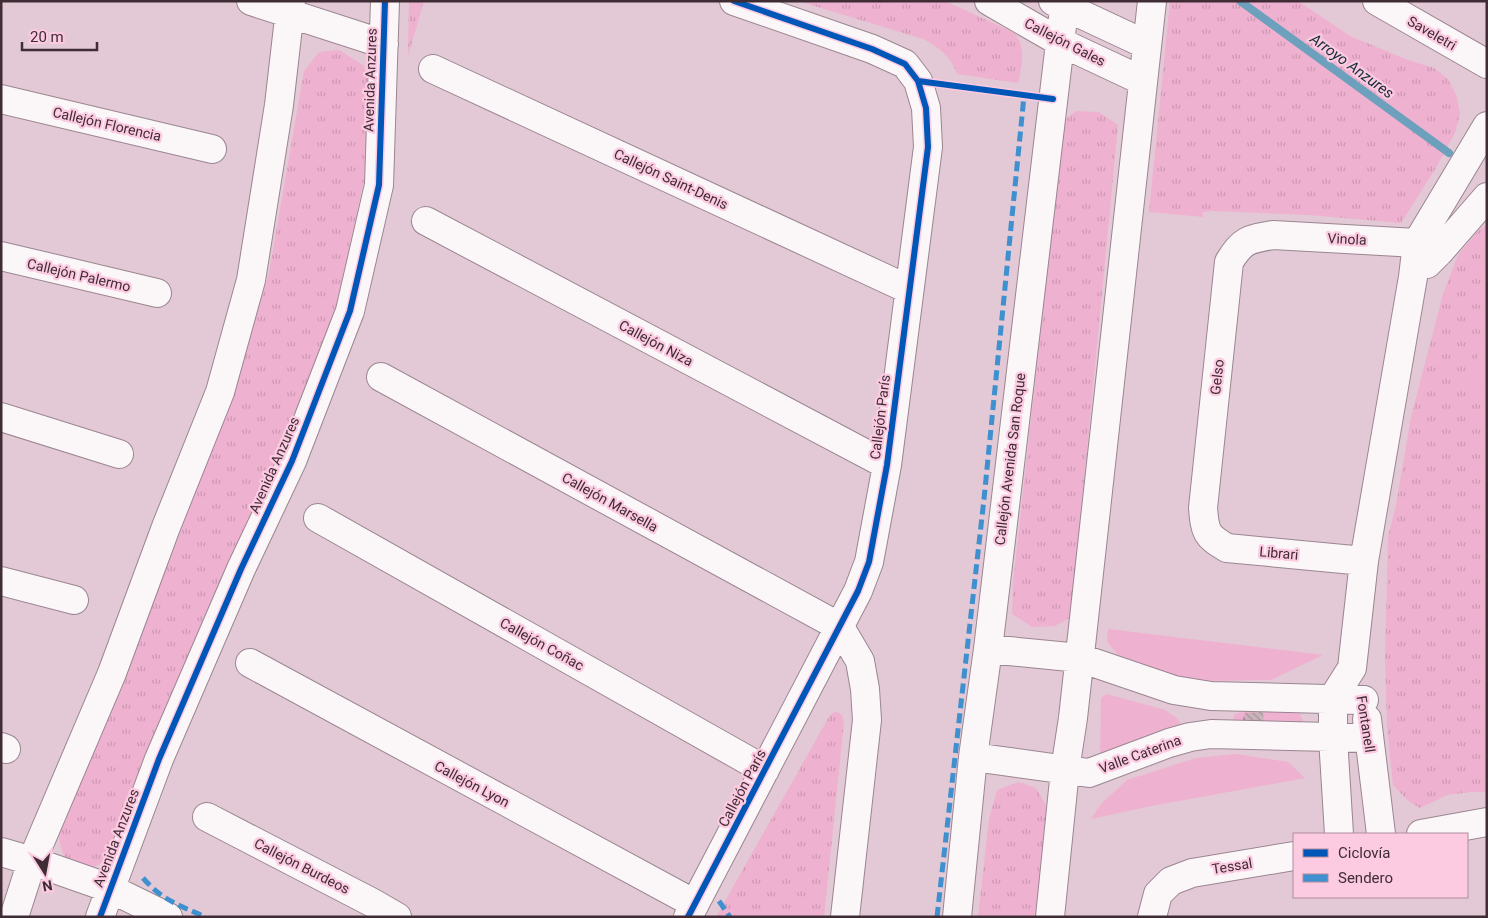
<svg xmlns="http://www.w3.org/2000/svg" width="1488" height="918" viewBox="0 0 1488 918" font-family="Roboto,sans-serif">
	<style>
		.grass { fill: url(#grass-tufts) }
		.garden { fill: #efb1d0 }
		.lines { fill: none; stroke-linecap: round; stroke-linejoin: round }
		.stream { stroke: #6da0bc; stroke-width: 8 }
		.building { fill: url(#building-back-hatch); filter: url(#shadow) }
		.minor-casing { stroke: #9a8690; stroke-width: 30 }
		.minor { stroke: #fbf7f9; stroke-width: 28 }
		.quiet { stroke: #3f90cf; stroke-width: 5; stroke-dasharray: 10 5; stroke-linecap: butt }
		.cycleway-casing { stroke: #fccae1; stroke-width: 9 }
		.cycleway { stroke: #0057b8; stroke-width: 6 }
		.labels { text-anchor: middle; stroke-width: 4.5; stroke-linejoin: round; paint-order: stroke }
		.street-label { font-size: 14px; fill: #3f2c35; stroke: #fccae1 }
		.water-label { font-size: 15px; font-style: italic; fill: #132d38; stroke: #fccae1 }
	</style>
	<defs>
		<pattern id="grass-tufts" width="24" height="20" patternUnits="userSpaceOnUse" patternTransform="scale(1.25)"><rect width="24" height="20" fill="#efb1d0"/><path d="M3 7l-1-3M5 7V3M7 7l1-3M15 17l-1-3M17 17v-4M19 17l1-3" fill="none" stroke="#ce98b3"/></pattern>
		<pattern id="building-back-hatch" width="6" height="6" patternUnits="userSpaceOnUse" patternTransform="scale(1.25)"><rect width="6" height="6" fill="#cab4bb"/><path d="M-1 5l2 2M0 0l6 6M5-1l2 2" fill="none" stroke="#a59399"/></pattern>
		<filter id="shadow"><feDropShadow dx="-4.5" dy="4.5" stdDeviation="1" flood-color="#0004"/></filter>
	</defs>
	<rect width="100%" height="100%" fill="#e3c8d5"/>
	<path class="grass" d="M409,1H424L408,56Z
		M798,1H945L1015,33C1026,50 1022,64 1018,83L957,74C951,57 939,47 923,39Z
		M1170,1H1298L1350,36L1408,60L1434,68L1448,79L1457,97L1460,114L1455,133L1434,171L1401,223L1309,215L1213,211L1203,212V217L1149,212Z
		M339,50L363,65L371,83L372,104L365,176L337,303L318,363L277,464L111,853C95,870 93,869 71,865C61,854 59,844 59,829L173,552L237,380L269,273L304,71L319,52Z
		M1076,111L1099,112L1118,125L1071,617L1055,626L1032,627L1012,614L1013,583L1064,120Z
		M1487,224V792H1471L1447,795L1420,808L1408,801L1393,785L1387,727L1385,658L1388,537L1396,505L1411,417L1443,294L1458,255L1477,232Z
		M836,711L842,715L844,723L824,917H716L830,715Z
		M1019,782L1036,788L1051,814L1040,917H978L989,819L997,790Z"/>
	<path class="garden" d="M1487,323V393L1468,388Z
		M1108,629L1323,655L1271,680L1201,681L1150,671L1118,655L1107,642Z
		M1107,694L1165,710L1177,718L1183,729L1100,762L1101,698Z
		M1269,708L1298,710L1303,721L1296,731L1238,724L1233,719L1234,715L1238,713Z
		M1236,754L1288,762L1305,778L1146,807L1091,819L1101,804L1127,780L1196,758Z"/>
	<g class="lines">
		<path class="stream" d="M1240,1L1449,153"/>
	</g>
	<path class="building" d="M1263,712L1264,723L1246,725L1245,713Z"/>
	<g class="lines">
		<defs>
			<path id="minor" d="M251,1L384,44
				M989,1L1060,42L1143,81
				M1053,1L1147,45
				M1377,1L1487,64
				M433,69L908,289
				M1,99L212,149
				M426,221L887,465
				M1,256L157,293
				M1427,264L1440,251L1487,197
				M381,377L840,627L860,661L865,689L867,720L845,917
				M1,417L119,454
				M318,518L765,770
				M1364,561L1227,548C1206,536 1205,532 1203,508L1229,262C1242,240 1249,239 1273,235L1417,243L1440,251
				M1,581L74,600
				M988,649L1080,658L1174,690L1211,696L1364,700
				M250,663L695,904
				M1367,719L1381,834
				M1,747L6,749
				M973,757L1089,773L1169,743L1190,737L1211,734L1369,738
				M207,817L371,902L397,917
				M1339,834L1333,738V698L1352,668L1364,561L1413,277L1417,243L1487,126
				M1421,834L1487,822
				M1,852L32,861L109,888L168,917
				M14,917L32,861L112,673L166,527L220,392L251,280L279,105L291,1
				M100,917L159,759L241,569L292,461L350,311L379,185L385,1
				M688,917L858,591L869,562L887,465L928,147L926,108L918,81L905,64L872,49L734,1
				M957,917L973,757L988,649L1065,1
				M1050,917L1065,770L1073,718L1152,1
				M1152,917L1158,894L1171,881L1192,873L1294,856"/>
		</defs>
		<use href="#minor" class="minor-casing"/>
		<use href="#minor" class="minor"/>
		<path class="quiet" d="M143,878C162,900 180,906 206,917
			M719,901L730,917
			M937,917L984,499L1024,96"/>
		<defs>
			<path id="cycleway" d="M918,81L1053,99
				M100,917L159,759L241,569L292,461L350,311L379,185L385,1
				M688,917L858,591L869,562L887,465L928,147L926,108L918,81L905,64L872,49L734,1"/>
		</defs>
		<use href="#cycleway" class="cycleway-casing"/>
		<use href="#cycleway" class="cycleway"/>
	</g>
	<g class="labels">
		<g class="street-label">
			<text transform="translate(1432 33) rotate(30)" y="5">Saveletri</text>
			<text transform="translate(1065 42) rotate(27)" y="5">Callejón Gales</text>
			<text transform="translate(370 80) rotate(-88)" y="5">Avenida Anzures</text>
			<text transform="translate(107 124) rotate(13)" y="5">Callejón Florencia</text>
			<text transform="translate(671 179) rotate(25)" y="5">Callejón Saint-Denis</text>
			<text transform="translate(1347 239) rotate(3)" y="5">Vinola</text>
			<text transform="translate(79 275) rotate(13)" y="5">Callejón Palermo</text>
			<text transform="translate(656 343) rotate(28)" y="5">Callejón Niza</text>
			<text transform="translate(1217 377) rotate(-84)" y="5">Gelso</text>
			<text transform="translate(880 417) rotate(-83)" y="5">Callejón París</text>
			<text transform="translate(1010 459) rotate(-83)" y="5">Callejón Avenida San Roque</text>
			<text transform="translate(274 465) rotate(-66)" y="5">Avenida Anzures</text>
			<text transform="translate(610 502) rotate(29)" y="5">Callejón Marsella</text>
			<text transform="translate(1279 553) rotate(5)" y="5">Librari</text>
			<text transform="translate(542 644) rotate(29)" y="5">Callejón Coñac</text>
			<text transform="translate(1366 724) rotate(81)" y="5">Fontanell</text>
			<text transform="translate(1140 754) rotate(-20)" y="5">Valle Caterina</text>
			<text transform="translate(472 784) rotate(28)" y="5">Callejón Lyon</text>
			<text transform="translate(742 788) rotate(-62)" y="5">Callejón París</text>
			<text transform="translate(116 838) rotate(-69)" y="5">Avenida Anzures</text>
			<text transform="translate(302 866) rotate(27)" y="5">Callejón Burdeos</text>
			<text transform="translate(1232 866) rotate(-9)" y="5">Tessal</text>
		</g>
		<g class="water-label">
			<text transform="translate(1352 66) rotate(36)" y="5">Arroyo Anzures</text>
		</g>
	</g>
	<rect width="1488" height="918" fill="none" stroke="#3f2c35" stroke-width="5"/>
	<rect x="1293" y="833" width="175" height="65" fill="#fccae1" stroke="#b08b9c"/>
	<rect x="1303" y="849" width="25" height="8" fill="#0057b8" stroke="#b08b9c"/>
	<text x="1338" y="858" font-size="15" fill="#3f2c35">Ciclovía</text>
	<rect x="1303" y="874" width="25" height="8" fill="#3f90cf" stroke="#b08b9c"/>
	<text x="1338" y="883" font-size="15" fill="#3f2c35">Sendero</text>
	<g transform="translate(45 873) rotate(169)" stroke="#fccae1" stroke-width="4" paint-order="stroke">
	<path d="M0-4L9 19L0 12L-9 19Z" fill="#3f2c35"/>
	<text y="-8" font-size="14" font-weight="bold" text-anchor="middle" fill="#3f2c35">N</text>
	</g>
	<path d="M22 42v8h75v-8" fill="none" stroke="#3f2c35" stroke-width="2.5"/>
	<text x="30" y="42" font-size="15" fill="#3f2c35" stroke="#fccae1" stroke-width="4" paint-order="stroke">20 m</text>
</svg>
